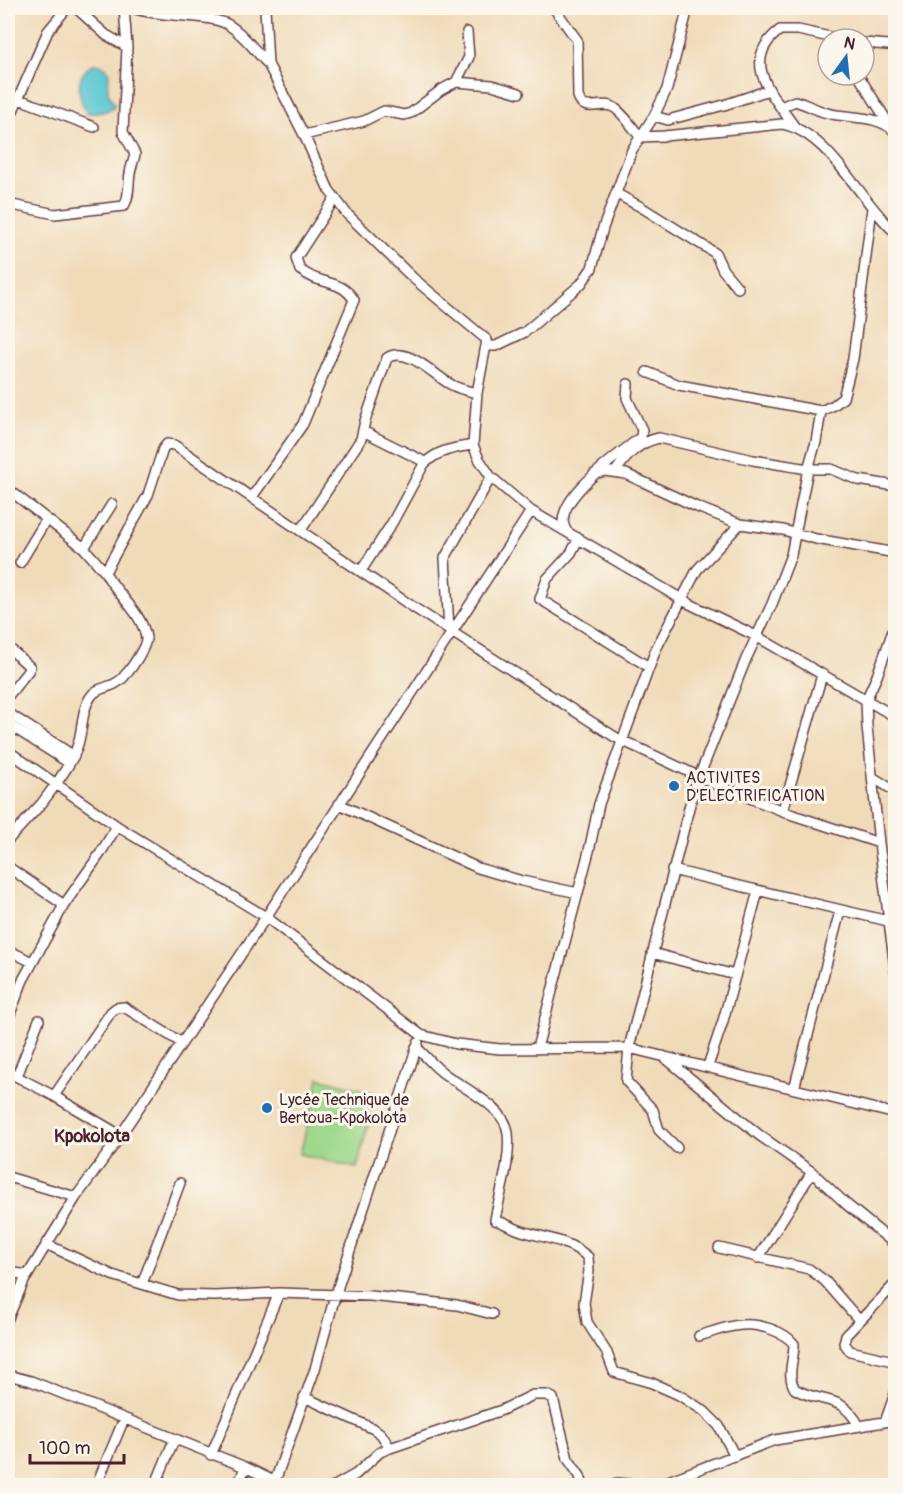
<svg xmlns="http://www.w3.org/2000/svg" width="903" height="1493" viewBox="0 0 903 1493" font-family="Pangolin,sans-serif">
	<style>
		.green { fill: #9dd88c; stroke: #747c5c; stroke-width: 1.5 }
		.water { fill: #5ac7d2; stroke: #52737e; stroke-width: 1.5 }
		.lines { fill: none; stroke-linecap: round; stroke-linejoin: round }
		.minor-casing { stroke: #633b40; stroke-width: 12 }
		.minor { stroke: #fff; stroke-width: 9 }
		.poi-dot { fill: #1f6fb2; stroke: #fbf7ec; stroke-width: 2 }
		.labels { text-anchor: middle; stroke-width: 6; stroke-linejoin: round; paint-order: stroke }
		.poi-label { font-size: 16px; fill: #4a1f2b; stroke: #fbf7ec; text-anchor: start }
		.neighbourhood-label { font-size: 18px; font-weight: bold; fill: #4a1f2b; stroke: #fbf7ec }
	</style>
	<rect width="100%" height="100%" fill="#fbf7ec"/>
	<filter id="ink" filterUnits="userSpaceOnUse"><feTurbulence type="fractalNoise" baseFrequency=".0167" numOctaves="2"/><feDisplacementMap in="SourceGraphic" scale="12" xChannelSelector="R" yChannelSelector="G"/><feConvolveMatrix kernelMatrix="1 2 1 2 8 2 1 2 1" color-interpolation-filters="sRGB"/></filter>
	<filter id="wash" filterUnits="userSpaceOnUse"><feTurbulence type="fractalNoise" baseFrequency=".008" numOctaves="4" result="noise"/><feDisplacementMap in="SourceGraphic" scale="24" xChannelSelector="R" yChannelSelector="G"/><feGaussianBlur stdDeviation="1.35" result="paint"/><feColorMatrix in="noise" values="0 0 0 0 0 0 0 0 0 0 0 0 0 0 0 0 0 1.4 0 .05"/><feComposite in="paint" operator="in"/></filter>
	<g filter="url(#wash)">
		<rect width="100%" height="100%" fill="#f0dbb9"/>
		<path class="green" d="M319,1078L376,1093L357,1168L300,1154Z"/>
		<path class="water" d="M94,64C117,66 106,79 108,91C108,95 113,101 115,105C109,112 96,114 87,113C77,96 74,75 94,64Z"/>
	</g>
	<g filter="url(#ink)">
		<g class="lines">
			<defs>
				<path id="minor" d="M76,8L106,35L127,47
					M133,8C161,18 204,13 227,24C243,33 255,51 268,64
					M265,8L268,64L304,135L329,190L347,214L413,278L487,340L477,393L473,445L479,459L491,477L531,511L690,604L756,636L866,700L867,727L879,843L896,976
					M554,8L577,40L578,96C583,114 598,102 611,106C619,108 634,129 640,137L664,136L782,124C829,132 861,203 896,233
					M864,43L888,45L896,41
					M858,75L891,127
					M456,82L469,57L467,32
					M19,99L94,127
					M781,107L795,101C806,104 816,110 827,113C849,119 880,114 896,133
					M654,116L668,120L724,105L769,90
					M8,122L48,31L67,8
					M794,126C772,94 739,61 780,30H798L839,39
					M304,135L364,121L384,111L404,115L411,113L441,90L456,82L492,85L519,93
					M617,194L641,207L715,253L723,270L738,288
					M8,204L55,214L124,206C130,196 128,185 130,173C131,166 134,161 135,154L123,132L127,47L124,8
					M486,346H496L525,332L581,284L592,268L603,228L632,150L654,116L667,89L688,8
					M647,372L679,385L821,411L816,442L808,469L791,555L772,604L746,659L693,792L629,1048L626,1081L653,1110L659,1130L677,1148
					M821,411L834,405L843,398L853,359L872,208
					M363,431L421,460L424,464
					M616,471C627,455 639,442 659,438L753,460L808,469H831L858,480L896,486
					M594,474L605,471L626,474L697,507L740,524L783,530L816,539L896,553
					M8,489L84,548L105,572L148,495L163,449L167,444L174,445L416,609L615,737L719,786L793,815L879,843
					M252,497L303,424L354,300C345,285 332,284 317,279C311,277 305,273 300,270L296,258L335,198
					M301,530L361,439L365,421L387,358C407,345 435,376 450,384C458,389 468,391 477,393
					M566,530C548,503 622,452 641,437L642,430L627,398L628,384
					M579,538L571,553L547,579L540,599L649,667
					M84,548L112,504
					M20,563L46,520
					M361,571L392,523L424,464C438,450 454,448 473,445
					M896,622L877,676L866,700L896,717
					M449,630L445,558L491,477
					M8,647L30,667L28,671L8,696
					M8,713L74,756
					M8,724L69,763
					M8,751L56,784C64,772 74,759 78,744C83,729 81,709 92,695C98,687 109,688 116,683C120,681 124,677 126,674C132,668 147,645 146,638C143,613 116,594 105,572
					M874,778L896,792
					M339,804L478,868L522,881L578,893
					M783,810L822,675
					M8,840L42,803L56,784L117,826L266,917L421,1035L456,1044L500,1049L629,1048L896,1114
					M8,867L64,905
					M672,870L888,921
					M8,950L32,962
					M652,953L735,975
					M8,1019L23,980L64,905L100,854L117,826
					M416,1047C426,1056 435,1068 446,1075C465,1089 506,1108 508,1133C511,1161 500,1192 495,1220C504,1223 513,1228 522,1231C545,1238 569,1240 588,1257L589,1271L584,1303L587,1322L607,1353L614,1372L652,1383L679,1395L704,1411L719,1426L735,1456
					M537,1048L589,851L599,804L656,649L697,570L740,524
					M663,1056L759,1135L812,1172L846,1204L896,1245
					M708,1066L723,1021L758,891
					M8,1072L54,1096L120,1135
					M17,1076L39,1020
					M794,1089L840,911
					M54,1096L111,1012L116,1008L124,1007L182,1043
					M8,1177L76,1197
					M46,1244L112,1275L178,1295L215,1296L279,1293L370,1296L457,1305L492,1314
					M719,1248L809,1269L825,1281L859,1320
					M758,1258L812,1172
					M8,1272L28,1275
					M896,1283L846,1335L844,1343L850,1351L889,1360L896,1365
					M142,1284L180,1183
					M8,1318L24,1281L76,1197L114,1145L266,917L531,511
					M699,1336C712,1332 727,1326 741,1325C758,1323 784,1331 794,1344C794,1360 786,1375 795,1389C822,1405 841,1392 859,1426
					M8,1375L31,1381L245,1467L284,1486
					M304,1397L374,1429L381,1434L390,1448
					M885,1422L896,1391
					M211,1455L279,1293
					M275,1481L315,1369L335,1296L418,1043
					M96,1486L124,1419
					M155,1486L174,1440
					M238,1486L245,1467
					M335,1486L356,1474L380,1452L390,1448L502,1410L533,1395H546L553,1398L568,1459L580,1476L583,1486
					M613,1486L617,1483L638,1485L663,1483L775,1440L896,1420"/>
			</defs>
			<use href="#minor" class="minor-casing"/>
			<use href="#minor" class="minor"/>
		</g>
	</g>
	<g class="poi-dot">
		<circle cx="674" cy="786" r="6"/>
		<circle cx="267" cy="1108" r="6"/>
	</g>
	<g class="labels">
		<g class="poi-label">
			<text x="686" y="783">ACTIVITES<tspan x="686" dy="18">D'ELECTRIFICATION</tspan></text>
			<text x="279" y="1105">Lycée Technique de<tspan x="279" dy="18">Bertoua-Kpokolota</tspan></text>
		</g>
		<g class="neighbourhood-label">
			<text x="92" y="1142">Kpokolota</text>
		</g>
	</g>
	<rect width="903" height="1493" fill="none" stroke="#fbf7ec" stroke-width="30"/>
	<g transform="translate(846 57) rotate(15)"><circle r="28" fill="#fbf7ec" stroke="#b4a19f" stroke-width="1.5"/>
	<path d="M0-4.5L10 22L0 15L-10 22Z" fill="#1f6fb2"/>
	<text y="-9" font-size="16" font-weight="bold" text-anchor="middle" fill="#4a1f2b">N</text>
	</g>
	<path d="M30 1454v9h94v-9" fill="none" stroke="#4a1f2b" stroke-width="3"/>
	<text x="39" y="1454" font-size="18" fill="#4a1f2b" stroke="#fbf7ec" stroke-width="4.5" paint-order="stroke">100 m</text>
</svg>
